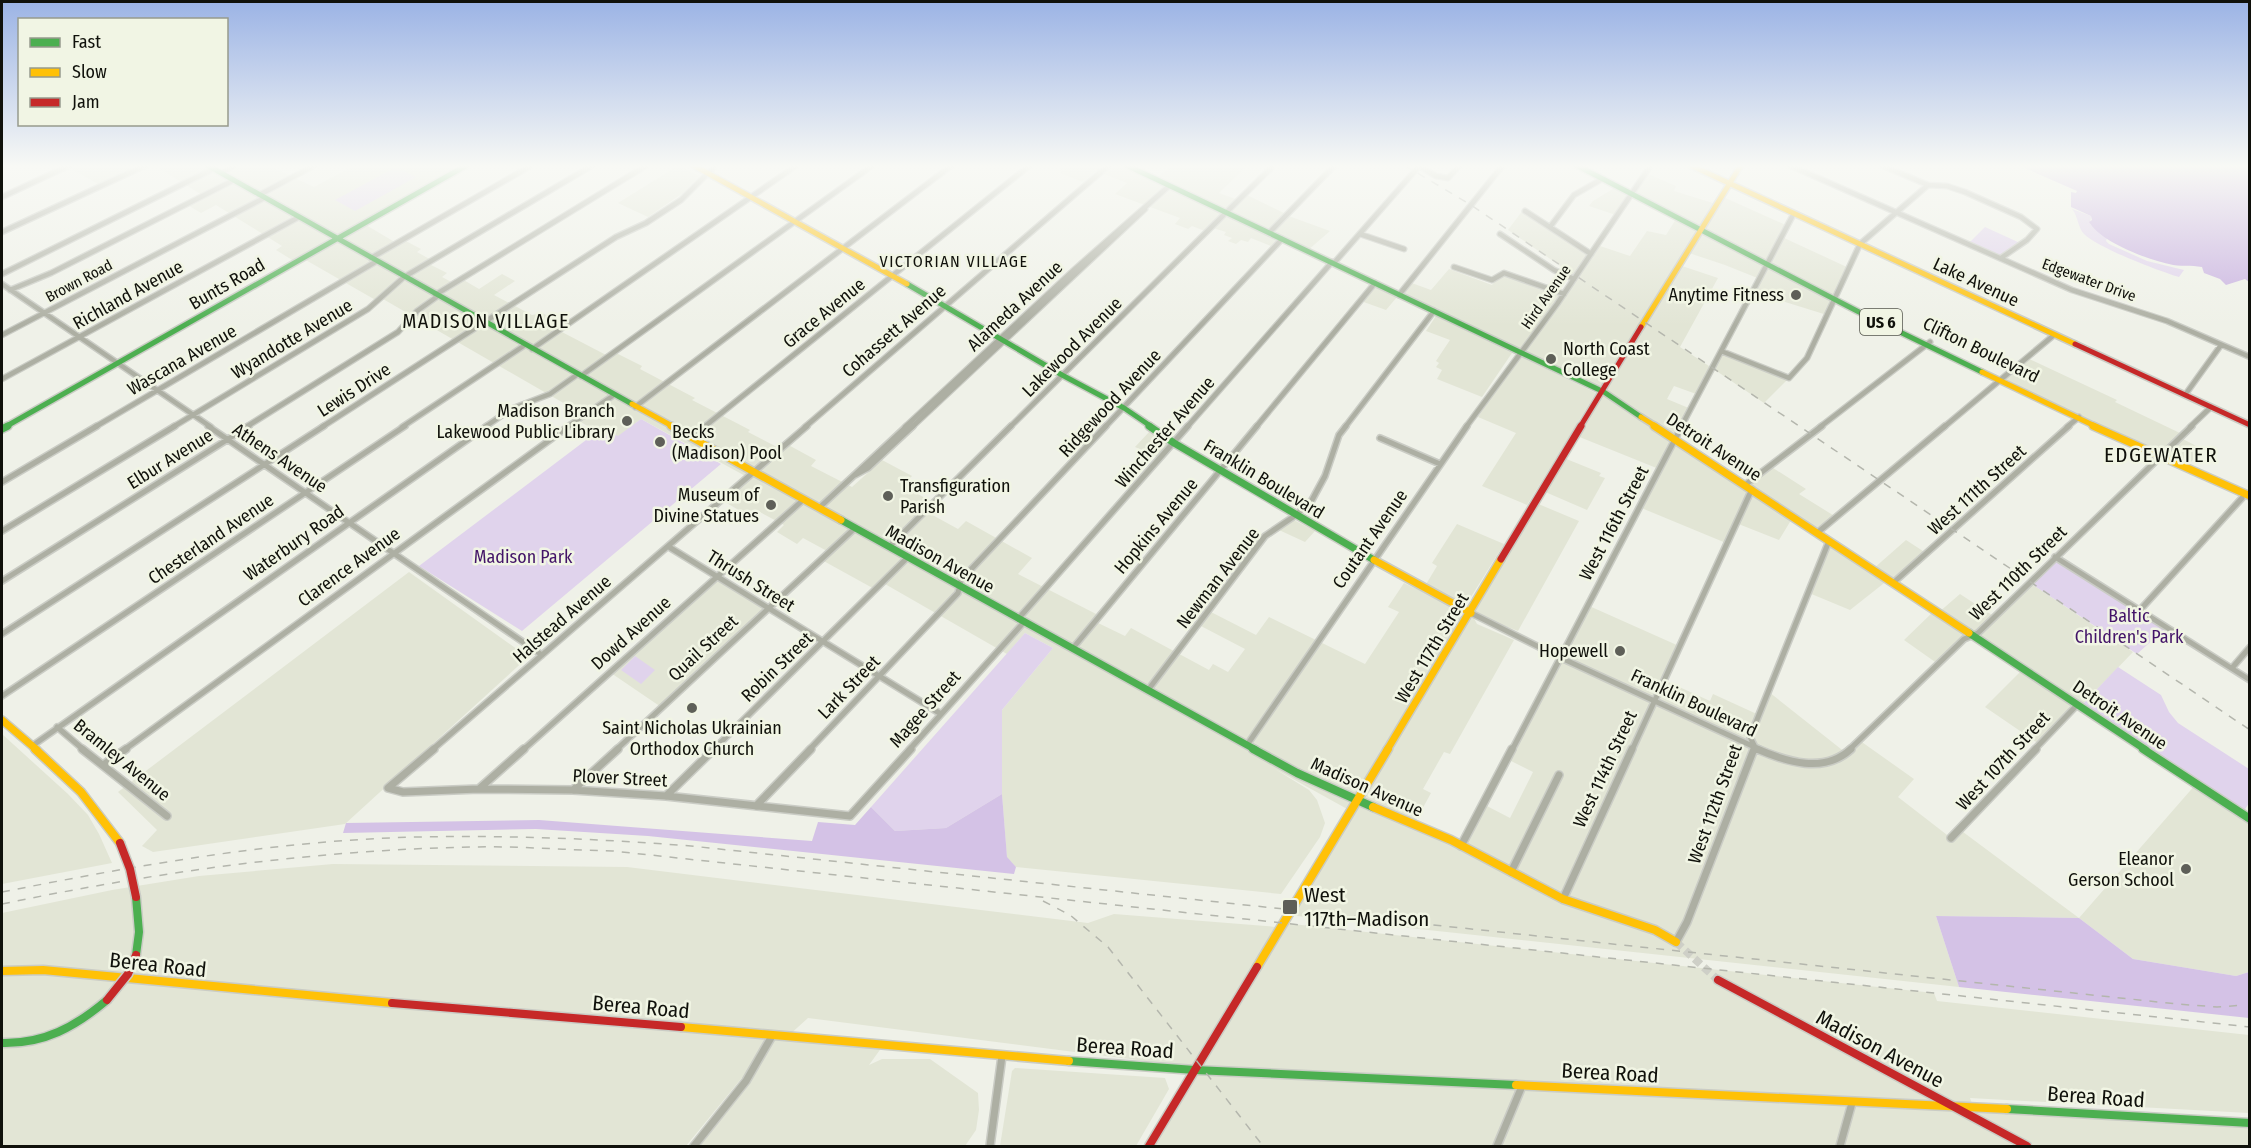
<svg xmlns="http://www.w3.org/2000/svg" width="2251" height="1148" viewBox="0 0 2251 1148" font-family="'Fira Sans Condensed',sans-serif">
	<style>
		.built { fill: #e2e5d5 }
		.green { fill: #e0d3ec }
		.forest { fill: #d4c2e6 }
		.water { fill: #c8b1e0 }
		.lines { fill: none; stroke-linecap: round; stroke-linejoin: round }
		.secondary-tunnel { stroke: #cecfc7; stroke-width: 8; stroke-dasharray: 8 4.5; stroke-linecap: butt }
		.street-far2-casing { stroke: #caccc5; stroke-width: 7 }
		.street-far1-casing { stroke: #caccc5; stroke-width: 8 }
		.street-casing { stroke: #caccc5; stroke-width: 10 }
		.fast-far2-casing { stroke: #caccc5; stroke-width: 8 }
		.fast-far1-casing { stroke: #caccc5; stroke-width: 10 }
		.fast-casing { stroke: #caccc5; stroke-width: 11 }
		.slow-far2-casing { stroke: #caccc5; stroke-width: 8 }
		.slow-far1-casing { stroke: #caccc5; stroke-width: 10 }
		.slow-casing { stroke: #caccc5; stroke-width: 11 }
		.jam-far2-casing { stroke: #caccc5; stroke-width: 8 }
		.jam-far1-casing { stroke: #caccc5; stroke-width: 10 }
		.jam-casing { stroke: #caccc5; stroke-width: 11 }
		.street-far2 { stroke: #adafa3; stroke-width: 4.5 }
		.street-far1 { stroke: #adafa3; stroke-width: 5 }
		.street { stroke: #adafa3; stroke-width: 7 }
		.fast-far2 { stroke: #4caf50; stroke-width: 5 }
		.fast-far1 { stroke: #4caf50; stroke-width: 7 }
		.fast { stroke: #4caf50; stroke-width: 8 }
		.slow-far2 { stroke: #ffc107; stroke-width: 5 }
		.slow-far1 { stroke: #ffc107; stroke-width: 7 }
		.slow { stroke: #ffc107; stroke-width: 8 }
		.jam-far2 { stroke: #c62828; stroke-width: 5 }
		.jam-far1 { stroke: #c62828; stroke-width: 7 }
		.jam { stroke: #c62828; stroke-width: 8 }
		.rail { stroke: #b4b6ad; stroke-width: 1.5; stroke-dasharray: 8 8; stroke-linecap: butt }
		.jam-bridge-casing { stroke: #caccc5; stroke-width: 11; stroke-linecap: butt }
		.jam-bridge { stroke: #c62828; stroke-width: 8 }
		.poi-dot { fill: #5e5f58; stroke: #f1f5e4; stroke-width: 2 }
		.labels { text-anchor: middle; stroke-width: 5; stroke-linejoin: round; paint-order: stroke }
		.far-street-label { font-size: 15px; fill: #10110b; stroke: #f1f5e4 }
		.far-neighbourhood-label { font-size: 16px; letter-spacing: 1.5px; fill: #10110b; stroke: #f1f5e4 }
		.shield { fill: #f1f5e4; stroke: #54554c; stroke-width: 1.5 }
		.shield-label { font-size: 16px; font-weight: bold; fill: #10110b }
		.street-label { font-size: 18px; fill: #10110b; stroke: #f1f5e4 }
		.poi-label { font-size: 18px; fill: #10110b; stroke: #f1f5e4; text-anchor: end }
		.park-label { font-size: 18px; fill: #431468; stroke: #f1f5e4 }
		.neighbourhood-label { font-size: 20px; letter-spacing: 1.5px; fill: #10110b; stroke: #f1f5e4 }
		.quarter-label { font-size: 21px; letter-spacing: 1.5px; fill: #10110b; stroke: #f1f5e4 }
		.near-poi-label { font-size: 21px; fill: #10110b; stroke: #f1f5e4; text-anchor: start }
		.near-street-label { font-size: 21px; fill: #10110b; stroke: #f1f5e4 }
	</style>
	<rect width="100%" height="100%" fill="#eff1e8"/>
	<path class="built" d="M149,165L100,185L66,166L68,165Z
		M154,165H267L314,187L355,165H460L361,222L398,244L404,240L421,249L417,252L433,261L429,264L447,273L442,277L455,284L462,279L479,289L502,274L515,281L494,295L532,315L542,313L567,325L560,331L608,356L614,352L642,366L640,369L695,398L692,400L750,430L748,432L777,447L783,442L816,460L811,466L852,487L882,460L912,476L902,486L935,503L927,512L958,529L966,521L1032,558L1018,574L1100,616L1096,622L1125,636L1131,628L1209,670L1213,664L1228,672L1245,649L1199,625L1209,611L1256,635L1269,617L1365,664L1399,612L1388,607L1404,583L1469,614L1536,503L1579,521L1518,631L1471,613L1477,624L1514,640L1450,754L1444,752L1423,789L1431,793L1414,824L1461,846L1483,804L1510,818L1533,772L1507,759L1587,605L1679,646L1664,680L1710,701L1713,694L1759,715L1769,692L1846,753L1859,740L1914,779L1898,797L1951,838L1959,829L2079,918L2196,784L2249,819V972L2236,976L2133,959L2079,918L1936,916L1959,987L1288,915L1349,810L1275,769L1309,790L1317,800L1325,823L1320,837L1281,894L1016,867L1007,858L1002,794V710L1053,648L1025,633L1007,654L885,584L878,591L820,559L827,551L803,538L797,544L777,532L784,525L758,511L751,517L723,501L749,478L641,419L618,437L603,428L598,432L579,421L586,416L383,299L379,302L304,259L297,263L276,250L282,246L216,205L201,213L186,204L202,195Z
		M679,165L699,176L683,193L648,217L618,203Z
		M1058,165H1121L1276,240L1271,246L1251,238L1248,242L1241,240L1236,244L1228,241L1232,238L1224,235L1226,232L1210,227L1205,231L1192,226L1188,229L1175,224L1180,218L1115,194L1127,183L1096,171L1083,182L1060,173L1062,171Z
		M1171,165H1248L1219,193L1241,201L1247,195L1284,213L1269,229L1158,177Z
		M1646,173L1676,186L1674,191L1716,204L1721,196L1788,226L1782,237L1849,268L1827,315L1753,292L1760,279L1725,265L1686,252L1679,265L1718,278L1680,347L1712,368L1721,351L1789,378L1764,403L1712,368L1699,395L1674,386L1667,399L1691,409L1675,439L1745,485L1770,466L1806,489L1799,494L1836,517L1817,533L1793,517L1779,540L1736,523L1726,543L1639,507L1659,469L1577,436L1603,392L1399,295L1409,282L1431,290L1449,269L1492,285L1501,273L1562,296L1575,276L1508,230L1523,210L1590,254L1597,245L1630,256L1647,231L1666,235L1676,219L1632,195L1616,215L1589,206L1593,201L1616,187L1632,195Z
		M1286,215L1330,231L1307,251L1269,233Z
		M1371,285L1397,297L1386,310L1358,300Z
		M1436,316L1512,353L1482,397L1437,379L1442,370L1436,367L1439,363L1436,361L1450,340L1426,331Z
		M1520,356L1596,393L1527,505L1482,486L1516,433L1478,417Z
		M2027,358L2117,400L2115,402L2182,434L2179,437L2202,449L2186,468L2079,417L2004,378Z
		M1150,431L1169,444L1158,457L1135,447Z
		M1564,458L1601,473L1599,476L1605,478L1587,510L1543,491Z
		M1294,520L1315,531L1305,542L1279,530Z
		M1457,524L1504,544L1466,605L1425,586L1437,566L1432,563Z
		M1906,540L1926,553L1893,583L1888,580L1850,610L1809,593L1829,541L1873,569Z
		M409,572L528,657L345,824L153,852L142,846L157,830L118,792Z
		M716,579L765,609L661,707L611,673Z
		M2030,583L2133,652L2080,707L2077,705L2039,744L1985,707L2022,670L1972,636L1938,664L1904,640L1934,611L1938,613L1960,594L1995,617Z
		M2,734L68,794L88,815L99,834L112,863L2,884Z
		M333,864L627,867L1088,923L1114,914L1277,927L1192,1067L808,1018L787,1037L882,1047L869,1065L882,1059H930L978,1093L979,1110L976,1130L965,1146H700L751,1082L762,1061L741,1079L686,1146H2V913L112,890L199,876Z
		M1283,923L1934,993L1937,1001L2249,1035V1113L1970,1098L1973,1106L2249,1123V1146H1149Z
		M1015,1068L1165,1078L1169,1089L1136,1146H1000L1012,1071Z"/>
	<path class="green" d="M396,167L416,177L355,211L335,200Z
		M2072,209L2091,216L2090,224L2107,238L2106,241L2109,244L2147,261L2184,270L2179,277C2159,271 2098,248 2084,234C2078,228 2078,216 2072,209Z
		M1985,227L2020,243L2001,258L1968,244Z
		M641,419L721,464L522,631L419,566L602,428L618,436Z
		M2055,557L2167,627L2137,654L2030,583Z
		M1025,633L1053,648L1002,710V794L946,828L895,831L871,807Z
		M635,656L655,670L641,684L621,670Z
		M2118,667L2161,695L2169,712L2178,723L2249,769V803L2242,814L2080,707Z"/>
	<path class="forest" d="M1002,794L1007,857L1016,867L1014,874L648,836L536,829L343,833L346,823L539,820L812,841L818,822L855,825L871,807L895,831L946,828Z
		M1936,916L2079,918L2133,959L2236,976L2249,972V1018L1959,987Z"/>
	<path class="water" d="M2018,165H2249V282L2245,279L2226,285L2220,279L2204,273L2202,267C2191,265 2180,267 2169,264C2146,259 2101,242 2089,222L2092,220L2091,216L2071,207V192L2076,193L2077,191Z"/>
	<g class="lines">
		<path class="secondary-tunnel" d="M1676,942L1718,980"/>
		<defs>
			<path id="street-far2" d="M1789,165L2072,290L2167,321L2250,357
				M1881,165L1928,185L1947,186L1965,192L2021,217L2037,229L2027,240L2001,258
				M1419,166L1436,176L1448,178L1460,165
				M2,167L5,165
				M221,173L235,165
				M259,195L315,165
				M2,197L70,165
				M1525,211L1591,254
				M1550,227L1574,195L1602,179
				M2,232L146,165
				M1269,233L1335,165
				M1360,234L1404,249
				M1500,234L1554,270L1574,279
				M371,258L532,165
				M1334,263L1420,165
				M1454,267L1492,280L1504,273L1564,294
				M2,274L213,169
				M2,284L211,427
				M10,290L51,273L234,180
				M435,295L647,165
				M1399,295L1503,165
				M2,335L264,198
				M532,349L797,165
				M1721,351L1789,378L1807,358L1860,244L1928,185
				M581,376L873,165
				M2,379L299,217
				M2185,395L2221,345
				M635,407L952,165
				M95,427L377,261
				M173,427L368,309L404,277L593,165
				M246,427L398,332L417,311L438,296
				M322,427L616,237L646,223L681,200L716,165
				M402,427L525,345
				M485,427L511,409L550,394L578,374
				M567,427L614,395
				M704,427L1030,165
				M805,427L1109,165
				M905,427L1075,269L1169,186
				M912,427L1145,209
				M1010,427L1274,165
				M1105,427L1282,239
				M1187,427L1332,262
				M1256,427L1375,283
				M1345,427L1434,311
				M1466,427L1557,304L1651,165
				M1681,427L1793,215
				M1820,427L1930,342
				M1944,427L2054,335
				M2067,427L2079,417
				M2190,427L2211,407"/>
			<path id="street-far1" d="M208,426L542,655
				M691,438L706,426
				M1380,438L1440,464
				M855,475L868,468L913,426
				M2,482L97,426
				M1745,485L1822,426
				M819,508L907,426
				M2,531L175,426
				M1817,533L1945,426
				M669,547L941,714
				M889,547L1011,426
				M2055,557L2250,680
				M2,581L249,426
				M1893,583L2069,426
				M2140,610L2242,498
				M1471,613L1559,657L1761,750
				M1018,619L1188,426
				M2,634L324,426
				M1073,648L1257,426
				M2232,668L2250,647
				M1148,690L1265,536L1296,515L1312,500L1325,476L1339,435L1346,426
				M2,696L405,426
				M57,727L84,750
				M1247,745L1467,426
				M32,746L487,426
				M124,750L569,426
				M432,750L807,426
				M523,750L803,500
				M616,750L854,529
				M713,750L908,557
				M809,750L958,593L961,580L1106,426
				M909,750L1024,622
				M1512,750L1682,426
				M1632,750L1752,489
				M1754,750L1755,747L1750,737L1829,541
				M1849,750L1964,639L1978,633L2192,426
				M2034,750L2077,705"/>
			<path id="street" d="M82,749L167,816
				M1757,749C1787,762 1824,774 1851,749
				M103,765L126,749
				M388,788L434,749
				M388,788L403,792L479,789L573,790L666,796L850,816L911,749
				M480,788L524,749
				M573,790L618,749
				M666,796L714,749
				M756,806L811,749
				M1951,838L2036,749
				M1461,846L1512,749
				M1511,872L1559,775
				M1563,899L1632,749
				M1676,942L1687,922L1754,749
				M694,1146L746,1081L772,1036
				M990,1146L1002,1056
				M1497,1146L1522,1086
				M1840,1146L1852,1103"/>
			<path id="fast-far2" d="M207,165L632,404
				M1126,165L1604,392L1641,417
				M1576,165L1859,312L1982,372
				M907,284L1062,375L1124,408L1152,427
				M5,427L467,165"/>
			<path id="fast-far1" d="M1149,426L1174,443L1374,560
				M2,429L8,426
				M841,520L1256,750
				M1969,633L2146,750"/>
			<path id="fast" d="M1253,749L1297,773L1373,807
				M2143,749L2250,819
				M136,897L139,932L136,955
				M2,1043C44,1044 75,1027 107,1000
				M1069,1061L1195,1070L1516,1085
				M2007,1109L2250,1123"/>
			<path id="slow-far2" d="M693,165L907,284
				M1690,165L2075,344
				M1641,327L1741,165
				M1982,372L2097,427
				M632,404L674,427
				M1641,417L1657,427"/>
			<path id="slow-far1" d="M671,426L841,520
				M1654,426L1969,633
				M2093,426L2250,496
				M1374,560L1471,613
				M2,720L37,750
				M1387,750L1501,559"/>
			<path id="slow" d="M35,749L81,792L120,843
				M1373,807L1451,840L1563,899L1655,930L1676,942
				M1257,967L1388,749
				M2,971L43,970L392,1003
				M681,1027L1069,1061
				M1516,1085L2007,1109"/>
			<path id="jam-far2" d="M2075,344L2250,425
				M1580,427L1641,327"/>
			<path id="jam-far1" d="M1501,559L1581,426"/>
			<path id="jam" d="M1718,980L2027,1146
				M392,1003L681,1027
				M1149,1146L1257,967"/>
		</defs>
		<use href="#street-far2" class="street-far2-casing"/>
		<use href="#street-far1" class="street-far1-casing"/>
		<use href="#street" class="street-casing"/>
		<use href="#fast-far2" class="fast-far2-casing"/>
		<use href="#fast-far1" class="fast-far1-casing"/>
		<use href="#fast" class="fast-casing"/>
		<use href="#slow-far2" class="slow-far2-casing"/>
		<use href="#slow-far1" class="slow-far1-casing"/>
		<use href="#slow" class="slow-casing"/>
		<use href="#jam-far2" class="jam-far2-casing"/>
		<use href="#jam-far1" class="jam-far1-casing"/>
		<use href="#jam" class="jam-casing"/>
		<use href="#street-far2" class="street-far2"/>
		<use href="#street-far1" class="street-far1"/>
		<use href="#street" class="street"/>
		<use href="#fast-far2" class="fast-far2"/>
		<use href="#fast-far1" class="fast-far1"/>
		<use href="#fast" class="fast"/>
		<use href="#slow-far2" class="slow-far2"/>
		<use href="#slow-far1" class="slow-far1"/>
		<use href="#slow" class="slow"/>
		<use href="#jam-far2" class="jam-far2"/>
		<use href="#jam-far1" class="jam-far1"/>
		<use href="#jam" class="jam"/>
		<path class="rail" d="M1404,165L1471,205L2250,730
			M2,892C139,865 279,840 419,837C510,835 600,839 691,846L2177,1004L2217,1007L2245,1005
			M1043,901L1070,915L1108,947L1263,1146
			M2,904C157,872 314,850 472,847C519,846 566,850 613,851L2250,1027"/>
		<defs>
			<path id="jam-bridge" d="M120,843L130,869L136,897
				M107,1000L128,974L136,955"/>
		</defs>
		<use href="#jam-bridge" class="jam-bridge-casing"/>
		<use href="#jam-bridge" class="jam-bridge"/>
	</g>
	<linearGradient id="sky" x2="0" y2="1"><stop stop-color="#9bb3e5"/><stop offset="0.51" stop-color="#f8f9f5"/><stop offset="1" stop-color="#f8f9f5" stop-opacity="0"/></linearGradient>
	<rect width="2251" height="326" fill="url(#sky)"/>
	<g class="poi-dot">
		<circle cx="1796" cy="295" r="6"/>
		<circle cx="1551" cy="359" r="6"/>
		<circle cx="627" cy="421" r="6"/>
		<circle cx="660" cy="442" r="6"/>
		<circle cx="888" cy="496" r="6"/>
		<circle cx="771" cy="505" r="6"/>
		<circle cx="1620" cy="651" r="6"/>
		<circle cx="692" cy="708" r="6"/>
		<circle cx="2186" cy="869" r="6"/>
		<rect x="1282" y="899" width="16" height="16" rx="3"/>
	</g>
	<g class="labels">
		<g class="far-street-label">
			<text transform="translate(2089 280) rotate(20)" y="5">Edgewater Drive</text>
			<text transform="translate(79 281) rotate(-28)" y="5">Brown Road</text>
			<text transform="translate(1546 297) rotate(-55)" y="5">Hird Avenue</text>
		</g>
		<g class="far-neighbourhood-label">
			<text x="954" y="267">VICTORIAN VILLAGE</text>
		</g>
		<rect class="shield" x="1860" y="309" width="42" height="26" rx="4.5"/>
		<g class="shield-label">
			<text x="1881" y="328">US 6</text>
		</g>
		<g class="street-label">
			<text transform="translate(1976 282) rotate(25)" y="6">Lake Avenue</text>
			<text transform="translate(227 284) rotate(-30)" y="6">Bunts Road</text>
			<text transform="translate(128 295) rotate(-29)" y="6">Richland Avenue</text>
			<text transform="translate(1015 306) rotate(-43)" y="6">Alameda Avenue</text>
			<text transform="translate(824 313) rotate(-39)" y="6">Grace Avenue</text>
			<text transform="translate(894 331) rotate(-41)" y="6">Cohassett Avenue</text>
			<text transform="translate(292 339) rotate(-31)" y="6">Wyandotte Avenue</text>
			<text transform="translate(1072 347) rotate(-45)" y="6">Lakewood Avenue</text>
			<text transform="translate(1981 350) rotate(26)" y="6">Clifton Boulevard</text>
			<text transform="translate(182 360) rotate(-30)" y="6">Wascana Avenue</text>
			<text transform="translate(354 390) rotate(-33)" y="6">Lewis Drive</text>
			<text transform="translate(1110 403) rotate(-47)" y="6">Ridgewood Avenue</text>
			<text transform="translate(1165 432) rotate(-49)" y="6">Winchester Avenue</text>
			<text transform="translate(1714 447) rotate(33)" y="6">Detroit Avenue</text>
			<text transform="translate(280 458) rotate(34)" y="6">Athens Avenue</text>
			<text transform="translate(170 459) rotate(-32)" y="6">Elbur Avenue</text>
			<text transform="translate(1264 479) rotate(31)" y="6">Franklin Boulevard</text>
			<text transform="translate(1977 490) rotate(-42)" y="6">West 111th Street</text>
			<text transform="translate(1614 523) rotate(-62)" y="6">West 116th Street</text>
			<text transform="translate(1156 526) rotate(-50)" y="6">Hopkins Avenue</text>
			<text transform="translate(211 539) rotate(-34)" y="6">Chesterland Avenue</text>
			<text transform="translate(1370 539) rotate(-55)" y="6">Coutant Avenue</text>
			<text transform="translate(294 543) rotate(-35)" y="6">Waterbury Road</text>
			<text transform="translate(940 559) rotate(29)" y="6">Madison Avenue</text>
			<text transform="translate(349 567) rotate(-36)" y="6">Clarence Avenue</text>
			<text transform="translate(2018 573) rotate(-44)" y="6">West 110th Street</text>
			<text transform="translate(1218 578) rotate(-52)" y="6">Newman Avenue</text>
			<text transform="translate(751 581) rotate(32)" y="6">Thrush Street</text>
			<text transform="translate(562 619) rotate(-41)" y="6">Halstead Avenue</text>
			<text transform="translate(631 633) rotate(-42)" y="6">Dowd Avenue</text>
			<text transform="translate(703 648) rotate(-43)" y="6">Quail Street</text>
			<text transform="translate(1432 648) rotate(-59)" y="6">West 117th Street</text>
			<text transform="translate(777 667) rotate(-44)" y="6">Robin Street</text>
			<text transform="translate(849 687) rotate(-46)" y="6">Lark Street</text>
			<text transform="translate(1694 703) rotate(25)" y="6">Franklin Boulevard</text>
			<text transform="translate(925 709) rotate(-48)" y="6">Magee Street</text>
			<text transform="translate(2120 715) rotate(34)" y="6">Detroit Avenue</text>
			<text transform="translate(122 760) rotate(39)" y="6">Bramley Avenue</text>
			<text transform="translate(2003 761) rotate(-47)" y="6">West 107th Street</text>
			<text transform="translate(1605 769) rotate(-65)" y="6">West 114th Street</text>
			<text transform="translate(620 778) rotate(3)" y="6">Plover Street</text>
			<text transform="translate(1367 787) rotate(24)" y="6">Madison Avenue</text>
			<text transform="translate(1715 804) rotate(-70)" y="6">West 112th Street</text>
		</g>
		<g class="poi-label">
			<text x="1784" y="301">Anytime Fitness</text>
			<text x="1563" y="355" text-anchor="start">North Coast<tspan x="1563" dy="21">College</tspan></text>
			<text x="615" y="417">Madison Branch<tspan x="615" dy="21">Lakewood Public Library</tspan></text>
			<text x="672" y="438" text-anchor="start">Becks<tspan x="672" dy="21">(Madison) Pool</tspan></text>
			<text x="900" y="492" text-anchor="start">Transfiguration<tspan x="900" dy="21">Parish</tspan></text>
			<text x="759" y="501">Museum of<tspan x="759" dy="21">Divine Statues</tspan></text>
			<text x="1608" y="657">Hopewell</text>
			<text x="692" y="734" text-anchor="middle">Saint Nicholas Ukrainian<tspan x="692" dy="21">Orthodox Church</tspan></text>
			<text x="2174" y="865">Eleanor<tspan x="2174" dy="21">Gerson School</tspan></text>
		</g>
		<g class="park-label">
			<text x="523" y="563">Madison Park</text>
			<text x="2129" y="622">Baltic<tspan x="2129" dy="21">Children's Park</tspan></text>
		</g>
		<g class="neighbourhood-label">
			<text x="486" y="328">MADISON VILLAGE</text>
		</g>
		<g class="quarter-label">
			<text x="2161" y="462">EDGEWATER</text>
		</g>
		<g class="near-poi-label">
			<text x="1304" y="902">West<tspan x="1304" dy="24">117th–Madison</tspan></text>
		</g>
		<g class="near-street-label">
			<text transform="translate(158 965) rotate(6)" y="7">Berea Road</text>
			<text transform="translate(641 1007) rotate(5)" y="7">Berea Road</text>
			<text transform="translate(1125 1048) rotate(4)" y="7">Berea Road</text>
			<text transform="translate(1880 1049) rotate(28)" y="7">Madison Avenue</text>
			<text transform="translate(1610 1073) rotate(3)" y="7">Berea Road</text>
			<text transform="translate(2096 1097) rotate(4)" y="7">Berea Road</text>
		</g>
	</g>
	<rect width="2251" height="1148" fill="none" stroke="#10110b" stroke-width="6"/>
	<rect x="18" y="18" width="210" height="108" fill="#f1f5e4" stroke="#979a8d" stroke-width="1.5"/>
	<rect x="30" y="38" width="30" height="9" fill="#4caf50" stroke="#979a8d" stroke-width="1.5"/>
	<text x="72" y="48" font-size="18" fill="#10110b">Fast</text>
	<rect x="30" y="68" width="30" height="9" fill="#ffc107" stroke="#979a8d" stroke-width="1.5"/>
	<text x="72" y="78" font-size="18" fill="#10110b">Slow</text>
	<rect x="30" y="98" width="30" height="9" fill="#c62828" stroke="#979a8d" stroke-width="1.5"/>
	<text x="72" y="108" font-size="18" fill="#10110b">Jam</text>
</svg>
